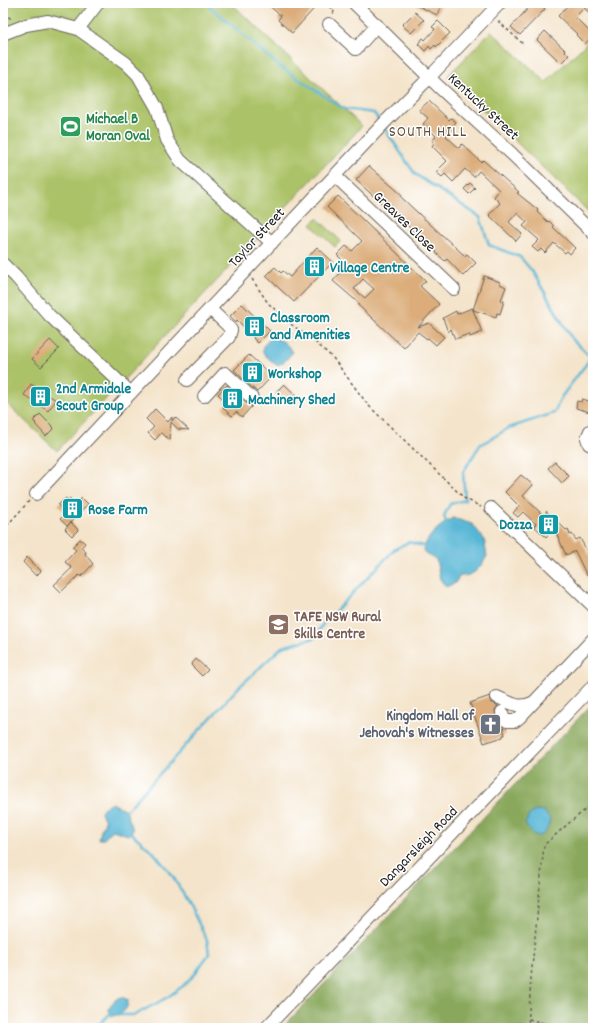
<svg xmlns="http://www.w3.org/2000/svg" width="596" height="1031" viewBox="0 0 596 1031" font-family="Dekko,sans-serif">
	<style>
		.green { fill: #acc267; stroke: #646f42 }
		.forest { fill: #89a85c; stroke: #52623c }
		.water { fill: #56b6d5; stroke: #396978 }
		.lines { fill: none; stroke-linecap: round; stroke-linejoin: round }
		.stream { stroke: #56b6d5; stroke-width: 2.5 }
		.building { fill: #dcad7a; fill-rule: evenodd }
		.minor-casing { stroke: #686259; stroke-width: 14 }
		.path { stroke: #686259; stroke-width: 1.5; stroke-dasharray: 3 3; stroke-linecap: butt }
		.minor { stroke: #fff; stroke-width: 12 }
		.labels { text-anchor: middle; stroke-width: 3; stroke-linejoin: round; paint-order: stroke }
		.street-label { font-size: 15px; fill: #1c1c1c; stroke: #fff }
		.leisure-label { font-size: 15px; font-weight: bold; fill: #27864d; stroke: #fff; text-anchor: start }
		.culture-label { font-size: 15px; font-weight: bold; fill: #0d838f; stroke: #fff; text-anchor: start }
		.education-label { font-size: 15px; font-weight: bold; fill: #785e54; stroke: #fff; text-anchor: start }
		.worship-label { font-size: 15px; font-weight: bold; fill: #5b616d; stroke: #fff; text-anchor: end }
		.neighbourhood-label { font-size: 16px; letter-spacing: 1px; fill: #5f4f3d; stroke: #fff }
	</style>
	<rect width="100%" height="100%" fill="#fff"/>
	<filter id="ink" filterUnits="userSpaceOnUse"><feTurbulence type="fractalNoise" baseFrequency=".025" numOctaves="2"/><feDisplacementMap in="SourceGraphic" scale="8" xChannelSelector="R" yChannelSelector="G"/><feConvolveMatrix kernelMatrix="1 2 1 2 8 2 1 2 1" color-interpolation-filters="sRGB"/></filter>
	<filter id="wash" filterUnits="userSpaceOnUse"><feTurbulence type="fractalNoise" baseFrequency=".012" numOctaves="4" result="noise"/><feDisplacementMap in="SourceGraphic" scale="16" xChannelSelector="R" yChannelSelector="G"/><feGaussianBlur stdDeviation="0.9" result="paint"/><feColorMatrix in="noise" values="0 0 0 0 0 0 0 0 0 0 0 0 0 0 0 0 0 1.4 0 .05"/><feComposite in="paint" operator="in"/></filter>
	<g filter="url(#wash)">
		<rect width="100%" height="100%" fill="#f4e4cb"/>
		<path class="green" d="M3,3H231L362,126L57,451L3,400Z
			M491,31L546,82L593,37V216L448,76Z
			M317,218L341,241L335,247L311,225Z"/>
		<path class="forest" d="M593,703V1028H282Z"/>
		<path class="water" d="M271,338C280,338 289,344 292,353L283,363L276,365L263,353V346Z
			M453,518L472,524L484,539L487,556C480,568 475,576 460,576L455,583L446,587L440,579L436,559L426,554L423,550C429,533 439,527 453,518Z
			M112,803L126,810L133,830L128,835L113,830L104,839H99L101,830L105,821L101,813L103,808Z
			M537,810L544,811L550,819C547,839 535,842 525,824L529,815Z
			M122,997L128,1000C128,1011 122,1014 112,1016L109,1010C112,1002 115,999 122,997Z"/>
		<g class="lines">
			<path class="stream" d="M206,3L279,66L344,109L374,113L380,122
				M384,128L415,174L480,217L489,245L520,257L532,271L572,339L591,357
				M447,525L444,516L450,504L465,500L463,472L480,445L509,428L554,413L562,396L593,355
				M125,812L237,689L282,647L314,638L323,624L395,549L409,542L426,547
				M118,1013L119,1015H135L168,997L183,986L194,975L209,954L207,940L188,902L172,875L154,853L129,831
				M95,1028L111,1013"/>
		</g>
		<g id="blocks">
			<path class="building" d="M266,3H288L291,6L294,3H319L292,33L278,20L281,16Z
				M412,3H442L437,15Z
				M533,3H547L543,7L545,9L520,35L511,27Z
				M570,3H593V16L584,8L575,17L593,35L585,44L576,35L577,34L558,16Z
				M415,12L424,20L411,33L402,25Z
				M438,21L450,33L436,47L435,45L431,49L429,46L425,51L418,44L423,38L425,40L435,29L432,27Z
				M545,31L566,51L565,52L569,55L561,63L537,40Z
				M429,101L449,120L451,118L456,122L446,136L459,148L462,144L481,162L483,160L519,192L517,193L538,210L537,212L548,222L549,221L554,226L553,227L555,229L575,248L570,254L567,251L565,253L554,243L545,253L541,249L538,252L532,247L539,240L523,226L527,222L517,213L509,222L522,234L516,241L489,215L500,203L494,197L499,190L479,171L474,177L465,169L453,182L445,174L442,177L436,172L447,161L432,146L434,143L432,141L436,136L423,124L428,118L419,110Z
				M369,166L402,195L401,197L419,214L465,256L467,254L476,263L463,276L447,259L445,261L436,253L437,252L427,242L426,243L390,209L389,210L369,192L356,180Z
				M470,183L475,188L469,194L464,189Z
				M338,196L426,281L420,286L439,304L418,327L429,323L444,337L436,345L428,338L427,339L418,332L404,348L358,305L360,304L333,281L347,265L337,255L346,246L352,251L362,241L327,207ZM363,279L374,289L365,298L354,289Z
				M317,247L333,262L294,302L266,276L275,267L281,273L283,271L290,277Z
				M484,276L500,282V284L506,287L501,300L504,301L500,314L497,313L496,317L473,310L482,332L470,337L469,334L455,339L451,329L448,332L443,318L456,311L457,314L472,308L473,310Z
				M242,304L270,331L258,343L253,338L254,337L237,320L236,322L230,316Z
				M50,340L59,349L41,367L32,359Z
				M249,355L272,376L257,392L234,370Z
				M31,384L56,400L48,411L24,395Z
				M284,384L296,395L288,403L276,392Z
				M227,385L247,404L252,406L242,417L236,412L232,416L223,408L227,403L218,394Z
				M582,399L593,402V413L576,408L577,401L581,402Z
				M155,409L168,422L172,417V421L175,417L189,430L178,429L171,422L170,440L161,433L155,440L148,433L154,427L146,419Z
				M40,414L54,428L46,436L35,424L36,423L33,421Z
				M555,462L569,476L562,483L548,468Z
				M521,475L533,485L523,496L544,516L547,513L546,511L566,530L568,529L570,535L572,534L576,540L580,538L593,563V574L587,576L575,551L566,555L554,528L546,537L534,526L536,524L523,512L518,517L513,513L519,506L505,492Z
				M66,498L68,500L70,498L76,504L82,498L88,504L67,526L60,519L66,513L58,505Z
				M71,522L78,530L72,536L65,529Z
				M80,539L85,543L81,548L86,552L85,554L93,564L81,577L79,575L61,592L54,585L72,568L65,562L76,550L72,547Z
				M27,557L41,571L36,576L23,562Z
				M196,659L208,670L202,676L191,665Z
				M490,696L491,702L498,706L495,710L496,719L498,724L503,727L505,735H503V737L484,743L470,703Z"/>
		</g>
	</g>
	<g filter="url(#ink)">
		<use href="#blocks" fill-opacity="0" stroke="#686259" stroke-width="1"/>
		<g class="lines">
			<defs>
				<path id="minor" d="M354,3L438,86L512,154L593,233
					M329,24L356,49L377,25
					M78,29L98,3
					M3,34L26,25L48,21L78,29L126,63L138,75L157,108L167,140L180,160L272,243
					M335,176L454,289
					M3,264L16,277L49,315L131,393
					M187,380L229,337L231,330L227,325L210,309
					M204,396L225,373L252,398
					M593,429L590,431L587,438L589,444L593,446
					M36,494L386,121L423,84L500,3
					M491,508L593,606
					M497,697C512,703 518,710 534,702
					M502,712L503,718L507,721H515L520,717L593,639
					M266,1028L593,686"/>
			</defs>
			<use href="#minor" class="minor-casing"/>
			<path class="path" d="M325,3L334,10L333,15
				M3,14L12,19
				M498,21L523,44
				M252,279L268,303L292,325L313,340L333,358L368,405L464,498L481,507
				M3,530L29,501
				M529,1019L561,1028
				M528,1028L531,978L544,845L569,823L590,806L593,800"/>
			<use href="#minor" class="minor"/>
		</g>
	</g>
	<defs>
		<symbol id="stadium-square" viewBox="-11 -11 22 22"><rect x="-9" y="-9" width="18" height="18" rx="4" fill="#2e9e5b" stroke="#fff"/><path d="M0-5a6.5 5 0 1 0 0 10a6.5 5 0 1 0 0-10ZM-3.5-1.8h7v3.6h-7Z" fill="#fff"/></symbol>
		<symbol id="building-square" viewBox="-11 -11 22 22"><rect x="-9" y="-9" width="18" height="18" rx="4" fill="#0f9aa8" stroke="#fff"/><path d="M-4-6H4V6H1V3H-1V6H-4ZM-2.5-4.3h1.7v1.8h-1.7ZM.8-4.3h1.7v1.8H.8ZM-2.5-1h1.7V.8h-1.7ZM.8-1h1.7V.8H.8Z" fill="#fff"/></symbol>
		<symbol id="university-square" viewBox="-11 -11 22 22"><rect x="-9" y="-9" width="18" height="18" rx="4" fill="#8d6e63" stroke="#fff"/><path d="M0-5L7-2L0 1L-7-2ZM-4 1L0 2.5L4 1V4Q0 6-4 4Z" fill="#fff"/></symbol>
		<symbol id="church-square" viewBox="-11 -11 22 22"><rect x="-9" y="-9" width="18" height="18" rx="4" fill="#6b7280" stroke="#fff"/><path d="M-1.2-6h2.4v3.5h3.3v2.4h-3.3V6h-2.4V-.1h-3.3v-2.4h3.3Z" fill="#fff"/></symbol>
	</defs>
	<g fill-rule="evenodd">
		<use href="#stadium-square" x="58" y="114" width="25" height="25"/>
		<use href="#building-square" x="302" y="254" width="25" height="25"/>
		<use href="#building-square" x="242" y="314" width="25" height="25"/>
		<use href="#building-square" x="240" y="360" width="25" height="25"/>
		<use href="#building-square" x="28" y="384" width="25" height="25"/>
		<use href="#building-square" x="220" y="386" width="25" height="25"/>
		<use href="#building-square" x="60" y="496" width="25" height="25"/>
		<use href="#building-square" x="536" y="512" width="25" height="25"/>
		<use href="#university-square" x="266" y="612" width="25" height="25"/>
		<use href="#church-square" x="478" y="712" width="25" height="25"/>
	</g>
	<g class="labels">
		<g class="street-label">
			<text transform="translate(484 106) rotate(43)" y="5">Kentucky Street</text>
			<text transform="translate(405 221) rotate(44)" y="5">Greaves Close</text>
			<text transform="translate(256 237) rotate(-47)" y="5">Taylor Street</text>
			<text transform="translate(418 846) rotate(-46)" y="5">Dangarsleigh Road</text>
		</g>
		<g class="leisure-label">
			<text x="86" y="123">Michael B<tspan x="86" dy="17">Moran Oval</tspan></text>
		</g>
		<g class="culture-label">
			<text x="330" y="272">Village Centre</text>
			<text x="270" y="322">Classroom<tspan x="270" dy="17">and Amenities</tspan></text>
			<text x="268" y="378">Workshop</text>
			<text x="56" y="393">2nd Armidale<tspan x="56" dy="17">Scout Group</tspan></text>
			<text x="248" y="404">Machinery Shed</text>
			<text x="88" y="514">Rose Farm</text>
			<text x="532" y="529" text-anchor="end">Dozza</text>
		</g>
		<g class="education-label">
			<text x="294" y="621">TAFE NSW Rural<tspan x="294" dy="17">Skills Centre</tspan></text>
		</g>
		<g class="worship-label">
			<text x="474" y="720">Kingdom Hall of<tspan x="474" dy="17">Jehovah's Witnesses</tspan></text>
		</g>
		<g class="neighbourhood-label">
			<text x="428" y="136">SOUTH HILL</text>
		</g>
	</g>
	<rect width="596" height="1031" fill="none" stroke="#fff" stroke-width="16"/>
</svg>
